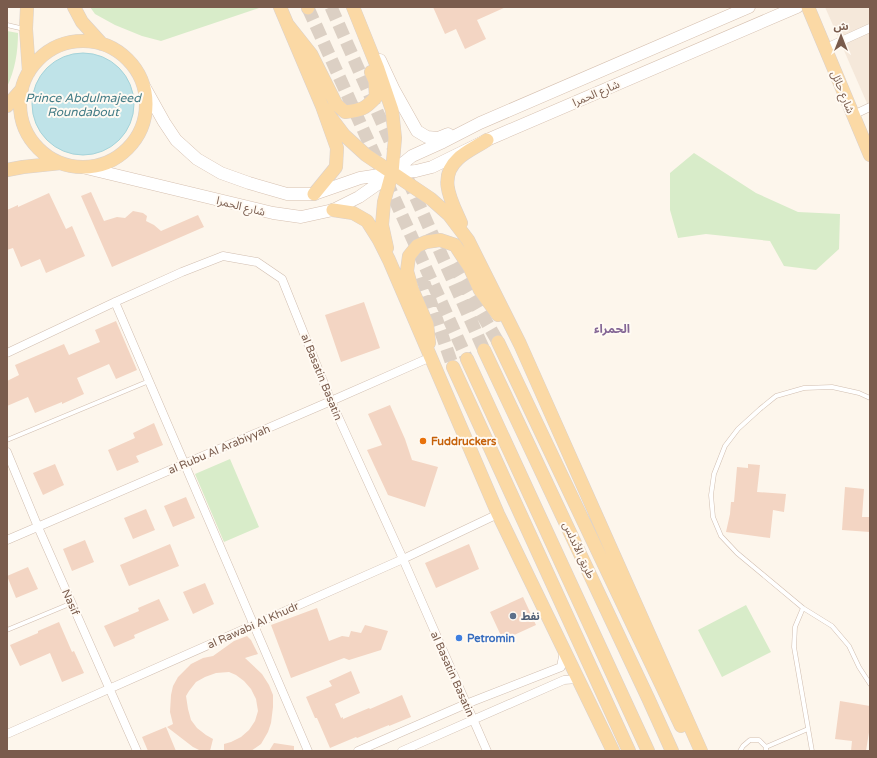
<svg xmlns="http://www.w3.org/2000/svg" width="877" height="758" viewBox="0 0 877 758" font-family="'Varela Round','Noto Sans Arabic',sans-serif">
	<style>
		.residential { fill: #f5e8da }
		.green { fill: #d8ecc9 }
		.water { fill: #bfe3e8; stroke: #a5d3da }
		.building { fill: #f3d5c3 }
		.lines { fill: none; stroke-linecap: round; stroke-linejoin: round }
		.primary-tunnel { stroke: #dcd0c4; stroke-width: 13; stroke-dasharray: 13 6; stroke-linecap: butt }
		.service-casing { stroke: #d1beb0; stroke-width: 5 }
		.minor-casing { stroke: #d1beb0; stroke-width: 9 }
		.secondary-casing { stroke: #d6c0b0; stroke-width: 13 }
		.primary-casing { stroke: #dad1cd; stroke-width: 14 }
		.service { stroke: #fff; stroke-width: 4 }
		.minor { stroke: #fff; stroke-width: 8 }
		.secondary { stroke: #fff; stroke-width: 12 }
		.primary { stroke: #fbd9a5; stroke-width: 13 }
		.food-dot { fill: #e8710a; stroke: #fffaf3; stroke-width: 1.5 }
		.service-dot { fill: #5c6f8a; stroke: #fffaf3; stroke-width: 1.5 }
		.shop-dot { fill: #3f7fe0; stroke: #fffaf3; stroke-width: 1.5 }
		.labels { text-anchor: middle; stroke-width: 4; stroke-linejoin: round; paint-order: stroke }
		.street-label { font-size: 11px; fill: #7a5c4d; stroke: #fffaf3 }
		.food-label { font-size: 11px; font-weight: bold; fill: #c56008; stroke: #fffaf3; text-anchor: start }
		.service-label { font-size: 11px; font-weight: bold; fill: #4e5e75; stroke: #fffaf3; text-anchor: start }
		.shop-label { font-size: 11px; font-weight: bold; fill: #366cbe; stroke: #fffaf3; text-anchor: start }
		.water-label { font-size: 12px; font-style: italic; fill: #437c86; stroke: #fffaf3 }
		.neighbourhood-label { font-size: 12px; font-weight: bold; fill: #846695; stroke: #fffaf3 }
	</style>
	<rect width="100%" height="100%" fill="#fdf6ec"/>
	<path class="residential" d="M825,7H870V110Z"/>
	<path class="green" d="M90,7H258L259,8L161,41L142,36L115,25L95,14Z
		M7,31L18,33C18,52 15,70 7,87Z
		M694,153L756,193L798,212L840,214L839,249L816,270L784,266L770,241L706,234L678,238L670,210V173Z
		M230,459L259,527L224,542L195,474Z
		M746,605L771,652L722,677L698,630Z"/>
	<path class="water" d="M32 104a51 51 0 1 1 102 0a51 51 0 1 1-102 0Z"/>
	<path class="building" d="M433,7H506L477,20L486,39L465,49L456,29L445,34Z
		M91,192L104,221L117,217L125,218L133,211L143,213L147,216L146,221L154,225L161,231L198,215L204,227L112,267L81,196Z
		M49,193L66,229L72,226L85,256L46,273L40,259L21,267L13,248L7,250V210L18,205V207Z
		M364,302L380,348L341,362L325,315Z
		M116,321L137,370L116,379L109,364L77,378L84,394L62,404V402L35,413L28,397L7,406V381L19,375L15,365L64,344L69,355L100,342L95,330Z
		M390,405L405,439L412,460L438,467L425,507L388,495L367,450L382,445L368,414Z
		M154,423L163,445L136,456L139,462L117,471L108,450L135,438L133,433Z
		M55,464L64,485L43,495L33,473Z
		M748,464L760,465L757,492L786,494L784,512L773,510L770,538L726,532L730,514L731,502H734L737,467L748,468Z
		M845,487L864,489L862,517H870V532L842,530Z
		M186,497L195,518L173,527L164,506Z
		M146,509L155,530L133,539L124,518Z
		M85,540L94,562L72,571L63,549Z
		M170,544L179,566L129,586L120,565Z
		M469,544L479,569L436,588L425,563Z
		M28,567L38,589L16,598L7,576Z
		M205,583L214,604L193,614L183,592Z
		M523,597L536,625L503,640L490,612Z
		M159,599L169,620L134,635L135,638L114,647L104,626L139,611L138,608Z
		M317,608L329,641L342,636L349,637L351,631L361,633L365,625L388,631L381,650L349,660L344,658L291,678L271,625Z
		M59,622L72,652L74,651L84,673L62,682L50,653L20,666L10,645L38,633V631Z
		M247,636L251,640L258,654L245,658L262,674L269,685L273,695V707L271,723L268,732L261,744L251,751H224V744L231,742L241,737L249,730L255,721L258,711L256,699L251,689L244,681L236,675L229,672L216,673L205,677L196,682L189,691L186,696L188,709L191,720L197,728L206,735L213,739L210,751H201L193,747L167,727L173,724L170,712L171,695L173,686L178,677L191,664L203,658L213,656L234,641Z
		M351,671L360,693L335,704L341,718L343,717V719L369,708L370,709L402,695L411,717L389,726V725L357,738L356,737L330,748L317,718H315L306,697L332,686L329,681Z
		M840,701L870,706V726L866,751H851L852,741L835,739Z
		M166,727L176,751H148L142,737Z
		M274,743L294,746V751H269Z"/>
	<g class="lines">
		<path class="primary-tunnel" d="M331,7L395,152
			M308,8L467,359
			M408,180L484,350
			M453,264L498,342
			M422,277L453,367"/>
		<defs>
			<path id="service" d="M7,25L24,29
				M870,398L859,393L832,387L804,388L776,396L760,409L738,429L725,446L714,474L711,495L713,517L721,536L737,553L803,608L832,626L849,646L859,667L870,684
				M7,440L149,381
				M803,608L795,627L794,647L812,751
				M7,630L72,603
				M766,747L808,729
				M740,751L743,746L750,740H759L766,747V751"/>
			<path id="minor" d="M826,48L870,28
				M853,115L870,107
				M115,302L308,751
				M7,353L115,302L182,272L223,256L257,262L282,279L331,401L403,559L487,751
				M7,452L38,527L137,751
				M7,540L331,401L431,357
				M7,734L403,559L498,514
				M358,751L466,704L561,667L564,651
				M402,751L564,680L578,679"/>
			<path id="secondary" d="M380,60L394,90L417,131L427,137L438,138L448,134
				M145,88L164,122L176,140L197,159L221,173L249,183L287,194H314L360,178L392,173L416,171L432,167L487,140L797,7
				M82,167L273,213L301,217L333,210L359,197L379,183L412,156L443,142L480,123L749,7"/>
			<path id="primary" d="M27,7L26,29L29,72
				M74,7L82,22L102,44
				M280,7L322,106L337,148L336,167L314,194
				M308,7V8
				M353,7L378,69L392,110L395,138L392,173L384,202L382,225L387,248
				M808,7L870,155
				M288,25L311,54L336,104L345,112C362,110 365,109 376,97L375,81L371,72
				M20 104a63 63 0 1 1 126 0a63 63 0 1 1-126 0Z
				M7,106L22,89
				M322,106L344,135L366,155L431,199L449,215L468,240L520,344L701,751
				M7,170L23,167L61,163
				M333,210L353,213L367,221L379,240L389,260L498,514L613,751
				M461,223C452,202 437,178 458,159C465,152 478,146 487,140
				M498,342L681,726
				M429,343L427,324L412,289L407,271L409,256L417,246L426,242L440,240L455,245L470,268L480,290L498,315
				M484,350L648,698L672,751
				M467,359L648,751
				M453,367L629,751"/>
		</defs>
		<use href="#service" class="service-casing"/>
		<use href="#minor" class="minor-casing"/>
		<use href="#secondary" class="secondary-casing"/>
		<use href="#primary" class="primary-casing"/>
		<use href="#service" class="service"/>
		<use href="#minor" class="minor"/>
		<use href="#secondary" class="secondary"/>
		<use href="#primary" class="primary"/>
	</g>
	<circle class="food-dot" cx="423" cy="441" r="4"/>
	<circle class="service-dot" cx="513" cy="616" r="4"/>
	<circle class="shop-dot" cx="459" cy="638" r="4"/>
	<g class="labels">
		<g class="street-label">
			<text transform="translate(843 92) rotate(68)" y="4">شارع حائل</text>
			<text transform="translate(596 93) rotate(-23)" y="4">شارع الحمرا</text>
			<text transform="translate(241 206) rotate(14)" y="4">شارع الحمرا</text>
			<text transform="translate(322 377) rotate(68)" y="4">al Basatin Basatin</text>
			<text transform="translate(219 449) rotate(-23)" y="4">al Rubu Al Arabiyyah</text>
			<text transform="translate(579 550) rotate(65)" y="4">طريق الأندلس</text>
			<text transform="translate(71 602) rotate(66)" y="4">Nasif</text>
			<text transform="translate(253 625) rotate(-24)" y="4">al Rawabi Al Khudr</text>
			<text transform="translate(453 674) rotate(66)" y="4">al Basatin Basatin</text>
		</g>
		<g class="food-label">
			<text x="431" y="445">Fuddruckers</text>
		</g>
		<g class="service-label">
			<text x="521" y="620">نفط</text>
		</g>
		<g class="shop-label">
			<text x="467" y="642">Petromin</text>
		</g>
		<g class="water-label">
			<text x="83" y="102">Prince Abdulmajeed<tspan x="83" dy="14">Roundabout</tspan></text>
		</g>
		<g class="neighbourhood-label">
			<text x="612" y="333">الحمراء</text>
		</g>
	</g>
	<rect width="877" height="758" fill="none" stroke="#7a5c4d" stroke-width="16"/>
	<g transform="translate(841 36)" stroke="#fffaf3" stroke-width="3" paint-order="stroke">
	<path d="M0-3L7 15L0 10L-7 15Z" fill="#7a5c4d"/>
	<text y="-6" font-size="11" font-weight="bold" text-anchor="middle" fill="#7a5c4d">ش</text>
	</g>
</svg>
